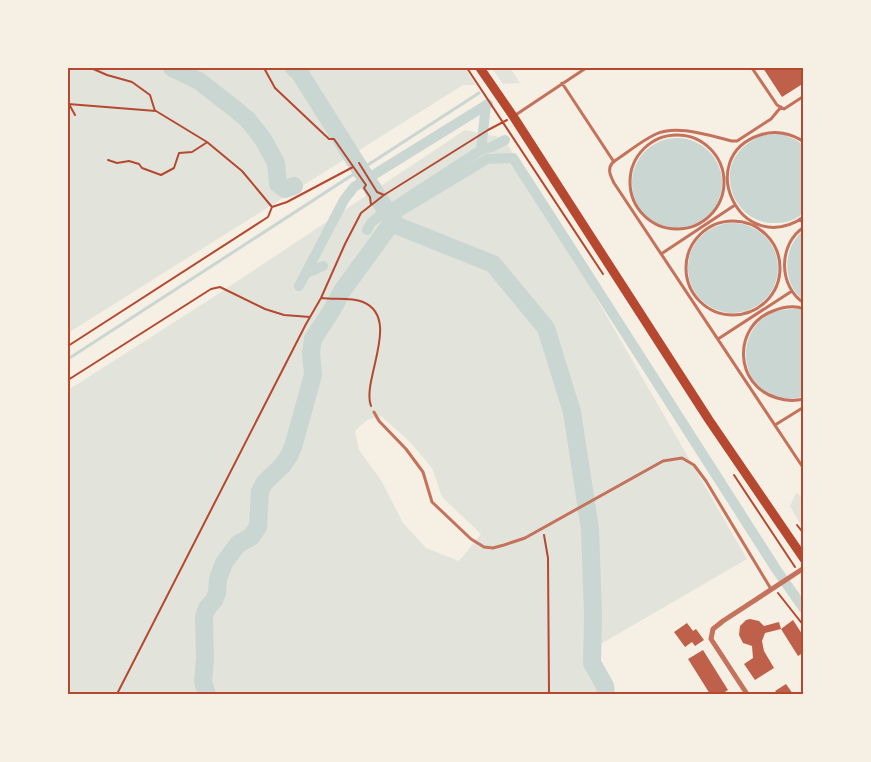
<svg xmlns="http://www.w3.org/2000/svg" width="871" height="762" viewBox="0 0 871 762" font-family="'Archivo Narrow',sans-serif">
	<style>
		.green { fill: #e2e4dc; fill-rule: evenodd }
		.water { fill: #c9d6d2 }
		.lines { fill: none; stroke-linecap: round; stroke-linejoin: round }
		.stream { stroke: #c9d6d2; stroke-width: 3 }
		.canal { stroke: #c9d6d2; stroke-width: 10 }
		.river { stroke: #c9d6d2; stroke-width: 18 }
		.building { fill: #bf614a }
		.path { stroke: #b5482f; stroke-width: 2 }
		.service { stroke: #c5725c; stroke-width: 3 }
		.minor { stroke: #c5725c; stroke-width: 5 }
		.secondary { stroke: #b5482f; stroke-width: 9 }
		.neatline { fill: none; stroke: #b5482f; stroke-width: 2 }
	</style>
	<rect width="100%" height="100%" fill="#f6efe4"/>
	<path class="green" d="M68,68H465L476,85H463L68,333Z
		M492,68H510L520,83L503,84Z
		M465,130L504,138L747,559L599,645L604,694H68V390L212,298ZM381,416L411,443L432,468L442,497L481,534L459,561L426,548L403,523L381,480L359,450L355,431L367,420Z
		M796,493L803,497V529L790,506Z"/>
	<path class="water" d="M782,134L796,140L803,145V213C796,220 786,223 776,223C734,225 713,170 746,145C752,140 759,136 766,135C771,134 777,134 782,134Z
		M632 183a45 45 0 1 1 90 0a45 45 0 1 1-90 0Z
		M688 268a45 45 0 1 1 90 0a45 45 0 1 1-90 0Z
		M803,231V300C782,283 782,248 803,231Z
		M798,309L803,311V396C795,400 786,399 777,397C733,384 737,318 782,310C787,309 793,309 798,309Z"/>
	<g class="lines">
		<path class="stream" d="M361,183L366,187H371
			M378,217L379,210L383,205
			M68,359L479,93"/>
		<path class="canal" d="M481,150L486,105
			M391,217L487,159L513,158L569,245L776,569L804,609
			M367,230L371,223L378,217L481,150L492,147L505,140
			M307,273L323,266
			M299,286L344,200L354,187L488,104"/>
		<path class="river" d="M172,68L199,81L235,109L248,120L263,139L276,163L278,184L285,189L294,186
			M294,68L299,72L393,221L398,226L493,264L546,328L572,412L590,529L593,615L592,663L605,686L606,694
			M207,694L203,682L205,658L204,617L207,608L214,600L217,593L218,579L224,563L238,544L251,537L258,527L260,491L265,482L282,466L289,456L293,447L313,375L311,353L313,339L332,310L342,291L393,221"/>
	</g>
	<path class="building" d="M763,68H804V83L782,97Z
		M750,619L759,621L764,626L779,622L781,629L765,633L762,641L764,651L774,668L755,680L744,664L753,658L752,646L743,643L739,635L740,626L746,620Z
		M793,620L804,637V652L798,656L781,629Z
		M687,623L693,631L696,629L704,640L695,646L692,642L685,647L674,632Z
		M703,650L728,690L722,694H710L688,659Z
		M786,684L793,694H778L775,691Z"/>
	<g class="lines">
		<path class="path" d="M91,68L107,75L132,82L150,95L155,111
			M264,68L275,88L329,139H334L366,185L364,188L370,197L371,205
			M467,68L603,274
			M68,104L156,111L207,142L242,171L272,207L287,202L353,167
			M69,104L75,115
			M108,160L117,163L129,161L139,164L142,168L161,175L174,168L179,153L192,152L206,143
			M359,163L377,192L384,195
			M321,298C334,300 350,297 363,302C402,318 361,381 371,406
			M68,346L268,217L272,207
			M68,380L211,289L220,287L265,309L284,315L310,317
			M734,475L795,567
			M797,525L804,534
			M544,535L548,558L549,694
			M778,593L804,626
			M117,694L306,324L321,298L345,244L361,213L384,195L488,130L507,120"/>
		<path class="service" d="M752,68L777,105L784,109L804,96
			M562,83L614,162
			M781,107L771,119L737,141H732C710,136 677,124 656,134C641,141 627,153 613,162C607,169 610,175 614,183L804,469
			M514,116L586,68
			M630 182a47 47 0 1 1 94 0a47 47 0 1 1-94 0Z
			M804,142C791,133 775,130 760,135C693,157 740,260 804,217
			M800,219L804,224
			M686 268a47 47 0 1 1 94 0a47 47 0 1 1-94 0Z
			M804,227C778,244 778,286 804,303
			M661,254L735,205
			M804,309C794,305 783,307 773,311C732,326 734,386 777,398C786,401 795,401 804,399
			M718,339L792,291
			M374,412L379,421L406,449L423,472L432,502L471,539L484,547L493,548L504,545L525,538L663,461L682,458L694,465L706,481L771,589
			M775,425L804,407"/>
		<path class="minor" d="M747,694L711,639L713,629L723,621L804,568"/>
		<path class="secondary" d="M480,68L513,116L709,420L804,559"/>
	</g>
	<rect width="871" height="762" fill="none" stroke="#f6efe4" stroke-width="138"/>
	<rect x="69" y="69" width="733" height="624" class="neatline"/>
</svg>
